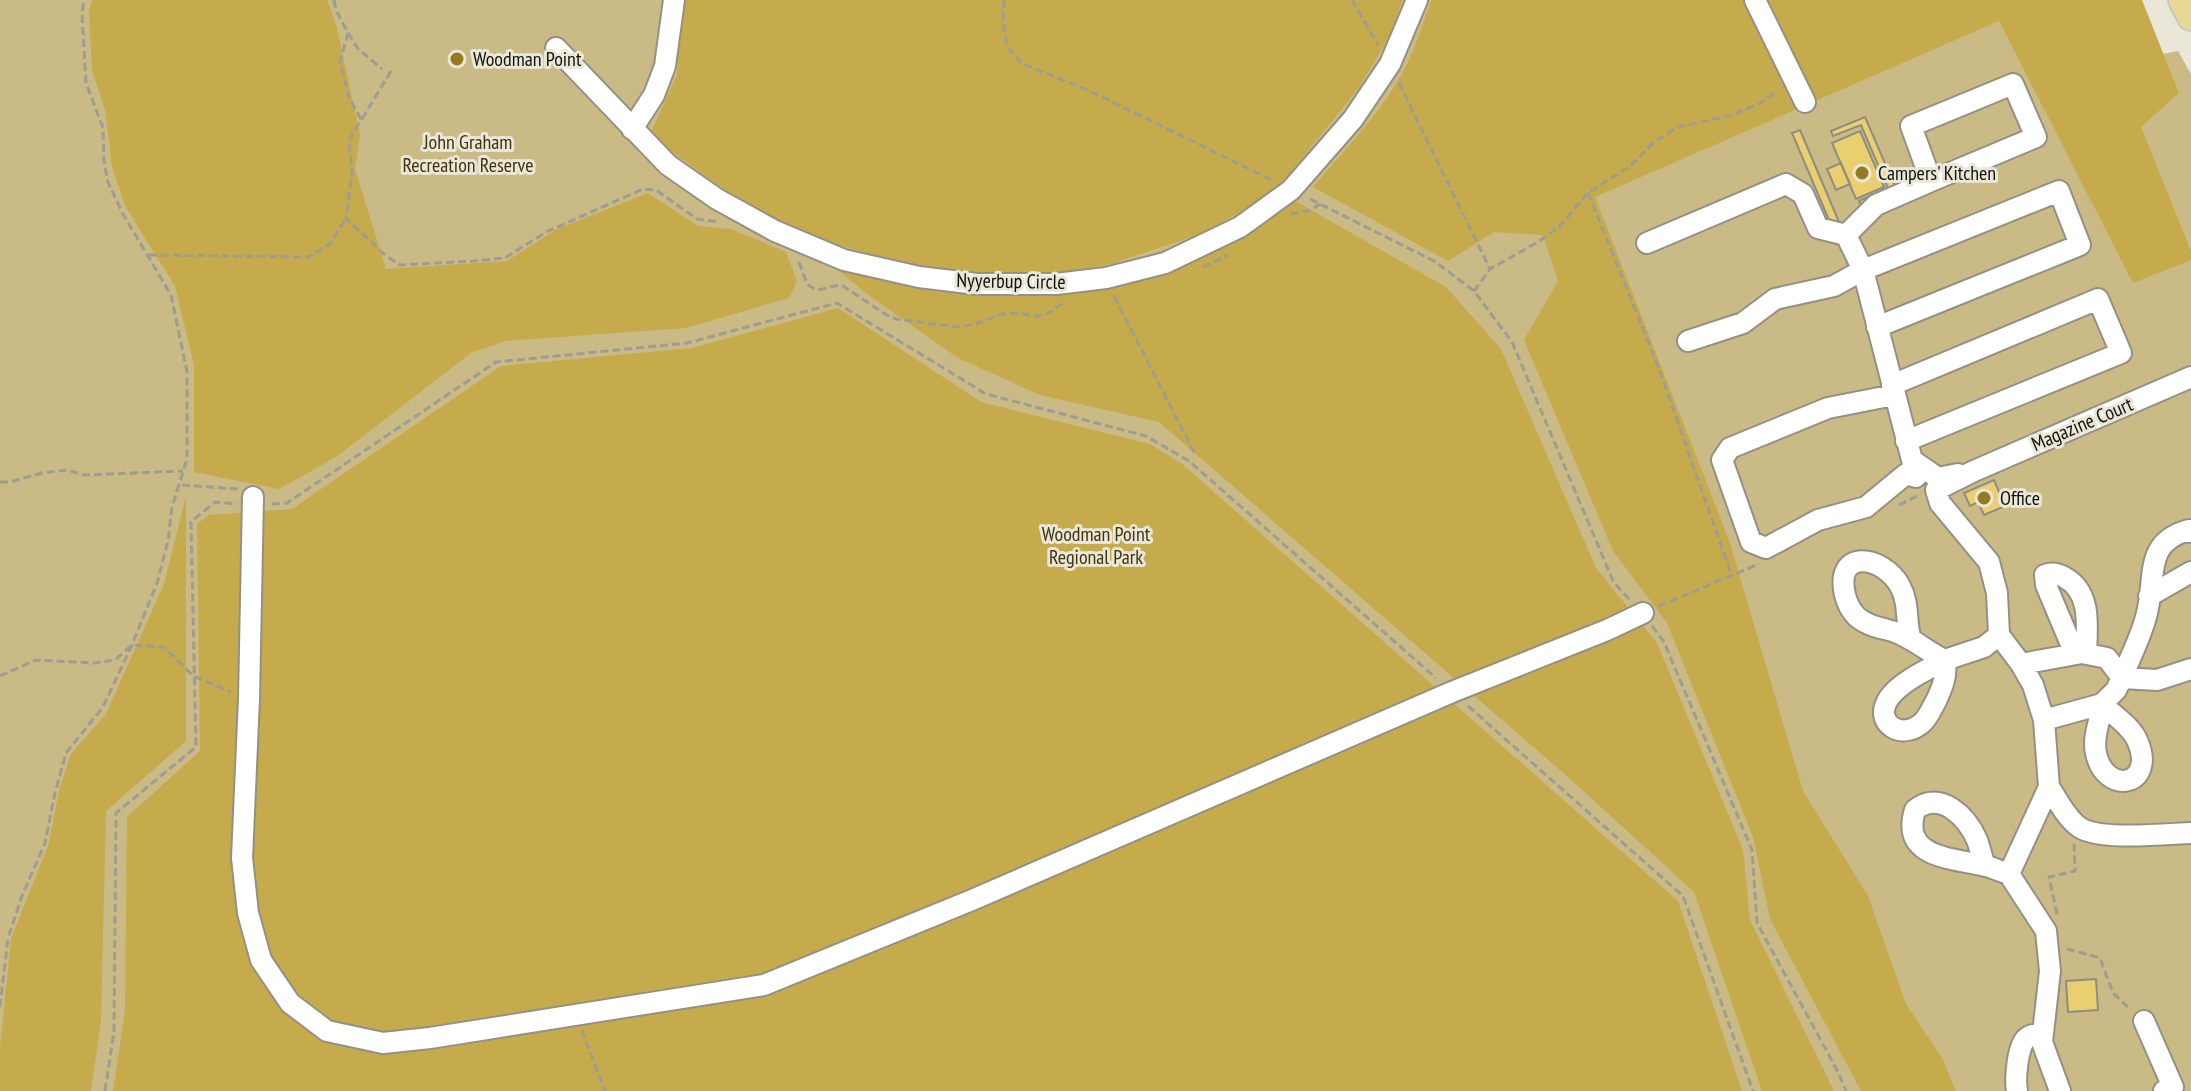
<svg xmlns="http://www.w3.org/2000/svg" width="2191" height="1091" viewBox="0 0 2191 1091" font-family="'PT Sans Narrow',sans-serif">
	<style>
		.green { fill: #caba85 }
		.forest { fill: #c6ab4d }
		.building { fill: #eacf71; stroke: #908d80; stroke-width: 2 }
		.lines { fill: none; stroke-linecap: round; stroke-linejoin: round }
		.minor-casing { stroke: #949083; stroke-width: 24 }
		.major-casing { stroke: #c6c6c5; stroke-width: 30 }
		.path { stroke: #9f9c92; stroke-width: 3; stroke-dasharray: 8 4; stroke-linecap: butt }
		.minor { stroke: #fff; stroke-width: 20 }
		.major { stroke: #e9d794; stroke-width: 26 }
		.poi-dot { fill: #927b21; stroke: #eae6d8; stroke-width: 3 }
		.labels { text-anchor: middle; stroke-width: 6; stroke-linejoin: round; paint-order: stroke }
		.poi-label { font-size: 20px; fill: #13120d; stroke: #eae6d8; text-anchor: start }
		.park-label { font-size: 20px; fill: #3f340a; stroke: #eae6d8 }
		.street-label { font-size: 20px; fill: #13120d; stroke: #eae6d8 }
	</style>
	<rect width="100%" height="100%" fill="#eae6d8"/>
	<path class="green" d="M0,0H2111L2178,93L2163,54L2178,51L2191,74V1091H0Z"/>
	<path class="forest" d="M92,0H327L337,28L360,135L355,169L386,269L507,261L557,229L648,193L698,226L731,229L786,252L797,281L789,298L686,328L506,341L471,353L336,457L279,489L194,472V365L175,286L125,206L112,167L105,110L92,70L89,12Z
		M681,0H1403L1387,41L1358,89L1274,193L1201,234L1111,264L1049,275L960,273L894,261L811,237L773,220L717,184L672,152L651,132L677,75Z
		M1431,0H2142L2179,93L2141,127L2191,251V260L2133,283L1999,21L1595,197L1729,540L1803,791L1868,896L1906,1004L1942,1058L1956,1091H1861L1770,919L1753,837L1667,623L1613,551L1524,340L1558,281L1543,235L1494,232L1448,261L1313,187C1341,154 1372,122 1395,86C1411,60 1422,29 1431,0Z
		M1295,201L1446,287L1501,349L1596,568L1657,643L1743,850L1750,920L1834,1091H1762L1694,892L1569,778L1159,422L1040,395L958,358L871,297L839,271L970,294L1060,295L1140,278L1205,255Z
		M838,308L981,402L1150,444L1181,463L1678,901L1742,1091H113L125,1011L127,817L200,751L197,524L209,515L292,509L501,366L692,348Z
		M186,496V741L106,811L101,1021L91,1091H0V1048L11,939L49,843L59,790L71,754L106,714L164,584Z"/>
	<path class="building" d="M1865,117L1897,191L1861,206L1859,201L1888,188L1861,125L1833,136L1831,131Z
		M1800,130L1839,222L1831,225L1792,133Z
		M1860,131L1884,187L1856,199L1832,143Z
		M1841,163L1850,184L1836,190L1827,169Z
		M1994,480L2005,506L1984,515L1978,502L1970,506L1964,493Z
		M2096,979L2098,1010L2068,1012L2066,981Z"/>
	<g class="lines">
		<defs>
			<path id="minor" d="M1755,0L1805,102
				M556,48L668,165L717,199L775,231L844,260L919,277L977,284H1056L1106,278L1165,263L1240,227L1291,190L1353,119L1390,64L1417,0
				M632,129L654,95L665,66L674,0
				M1931,181L2036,137L2013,84L1911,126L1931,181L1876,205L1846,235L1863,270L1912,460L1938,478L1958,474
				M1647,243L1786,184L1803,194L1818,228L1846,235
				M1688,341L1743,323L1775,299L1834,286L1863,270L2059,191L2080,245L1877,327
				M1892,385L2098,299L2121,353L1906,441
				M1894,395L1828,408L1730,448L1722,460L1751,542L1766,548L1818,520L1866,507L1906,474L1916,477
				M253,497L249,699L242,858L248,913L261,960L290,1003L327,1031L383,1043L430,1038L764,985L972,900L1452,692L1607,630L1643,613
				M2191,532L2189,530C2144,542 2156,576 2147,613C2142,635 2130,657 2122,678L2157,680L2191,669
				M2149,596L2191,572
				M1911,640C1905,622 1910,604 1900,586C1883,555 1834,548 1845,595C1847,603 1851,611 1857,617C1873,630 1887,627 1902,635C1918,642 1929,653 1945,660L1984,647L1999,635
				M2075,654L2046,585L2045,575C2052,572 2057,573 2064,577C2092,592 2087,626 2086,654
				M1945,660C1947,676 1943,686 1936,701C1932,708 1929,716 1923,722C1902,742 1872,723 1889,698C1900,682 1928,669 1945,660Z
				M2021,664L2082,653L2107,658L2122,678L2116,690L2102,704L2044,720
				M2102,704C2113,715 2130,725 2137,740C2158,786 2105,797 2096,753C2092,737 2101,720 2102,704Z
				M2049,787C2058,800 2066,818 2079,827C2099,841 2165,834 2191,833
				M1985,866C1982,858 1980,848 1977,840C1967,817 1940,789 1915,810C1900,859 1954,858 1986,866C1994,868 2002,872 2009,874
				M2144,1021L2173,1087L2164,1091
				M2017,1091C2015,1080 2017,1043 2028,1037C2032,1034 2038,1035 2042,1034
				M2060,1091L2042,1042L2050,971L2046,931L2009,874L2049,787L2044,720L2033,685L2021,664L1999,635L1997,593L1989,562L1940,503L1936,490L1974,471L2191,377"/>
			<path id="major" d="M2182,0L2191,17"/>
		</defs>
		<use href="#minor" class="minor-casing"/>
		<use href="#major" class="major-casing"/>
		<path class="path" d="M334,0L336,10L348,33L340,62L349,98L361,119L349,141L352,174L346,218L385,255L400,265L474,261L505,258L546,232L643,189L656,190L697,219L719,222
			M1004,0L1003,20L1007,46L1021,63L1090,91L1274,181
			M1352,0L1378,45
			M348,33L358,49L382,69
			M1399,83L1490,269
			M362,119L391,71
			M1588,193L1658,366L1732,576
			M1310,199L1434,261L1474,291L1512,342L1614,583L1629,599
			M1291,214L1311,210L1320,204
			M149,255L309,257L331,243L346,218
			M799,262C804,274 806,293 823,289C831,287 834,285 843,286L885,314L896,319L958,327L975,324L1002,314L1014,313L1038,316L1047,314L1064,302
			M1203,267L1228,255
			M1474,291L1490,269L1538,242L1559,227L1588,193L1629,167L1654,142L1678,127L1733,115L1766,100L1777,90
			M1114,296L1195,454
			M0,482H10L42,473L67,470L85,475L183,471
			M182,485L238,489
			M272,504L287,503L496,362L687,343L837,303L986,394L1146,436L1189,461L1436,678
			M1899,505L1917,496
			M1659,606L1759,564
			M1652,626L1664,642L1752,850L1757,923L1838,1072L1846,1091
			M0,676L36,660L94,663L115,660L132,645L164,647L193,676L231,692
			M1468,706L1683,896L1753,1091
			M2057,914L2049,877L2075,871L2074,843
			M2067,949L2100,958L2113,993L2131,1010
			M0,1007L8,938L22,896L45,843L55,793L66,753L103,707L132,645L157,583L168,541L172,507L187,459V372L171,295L123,214L108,182L104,162L103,128L86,83L82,14L84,0
			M582,1030L605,1091
			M105,1091L114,1031L116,813L196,747L191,522L215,502L237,504"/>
		<use href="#minor" class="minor"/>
		<use href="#major" class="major"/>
	</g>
	<g class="poi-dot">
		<circle cx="457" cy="59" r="8"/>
		<circle cx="1862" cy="173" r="8"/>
		<circle cx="1984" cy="498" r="8"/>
	</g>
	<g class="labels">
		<g class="poi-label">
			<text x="473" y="66">Woodman Point</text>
			<text x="1878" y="180">Campers' Kitchen</text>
			<text x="2000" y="505">Office</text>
		</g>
		<g class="park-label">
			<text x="468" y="149">John Graham<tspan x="468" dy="23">Recreation Reserve</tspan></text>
			<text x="1096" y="541">Woodman Point<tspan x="1096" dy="23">Regional Park</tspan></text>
		</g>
		<g class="street-label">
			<text transform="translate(1011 281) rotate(1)" y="7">Nyyerbup Circle</text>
			<text transform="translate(2082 424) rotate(-23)" y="7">Magazine Court</text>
		</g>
	</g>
</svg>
